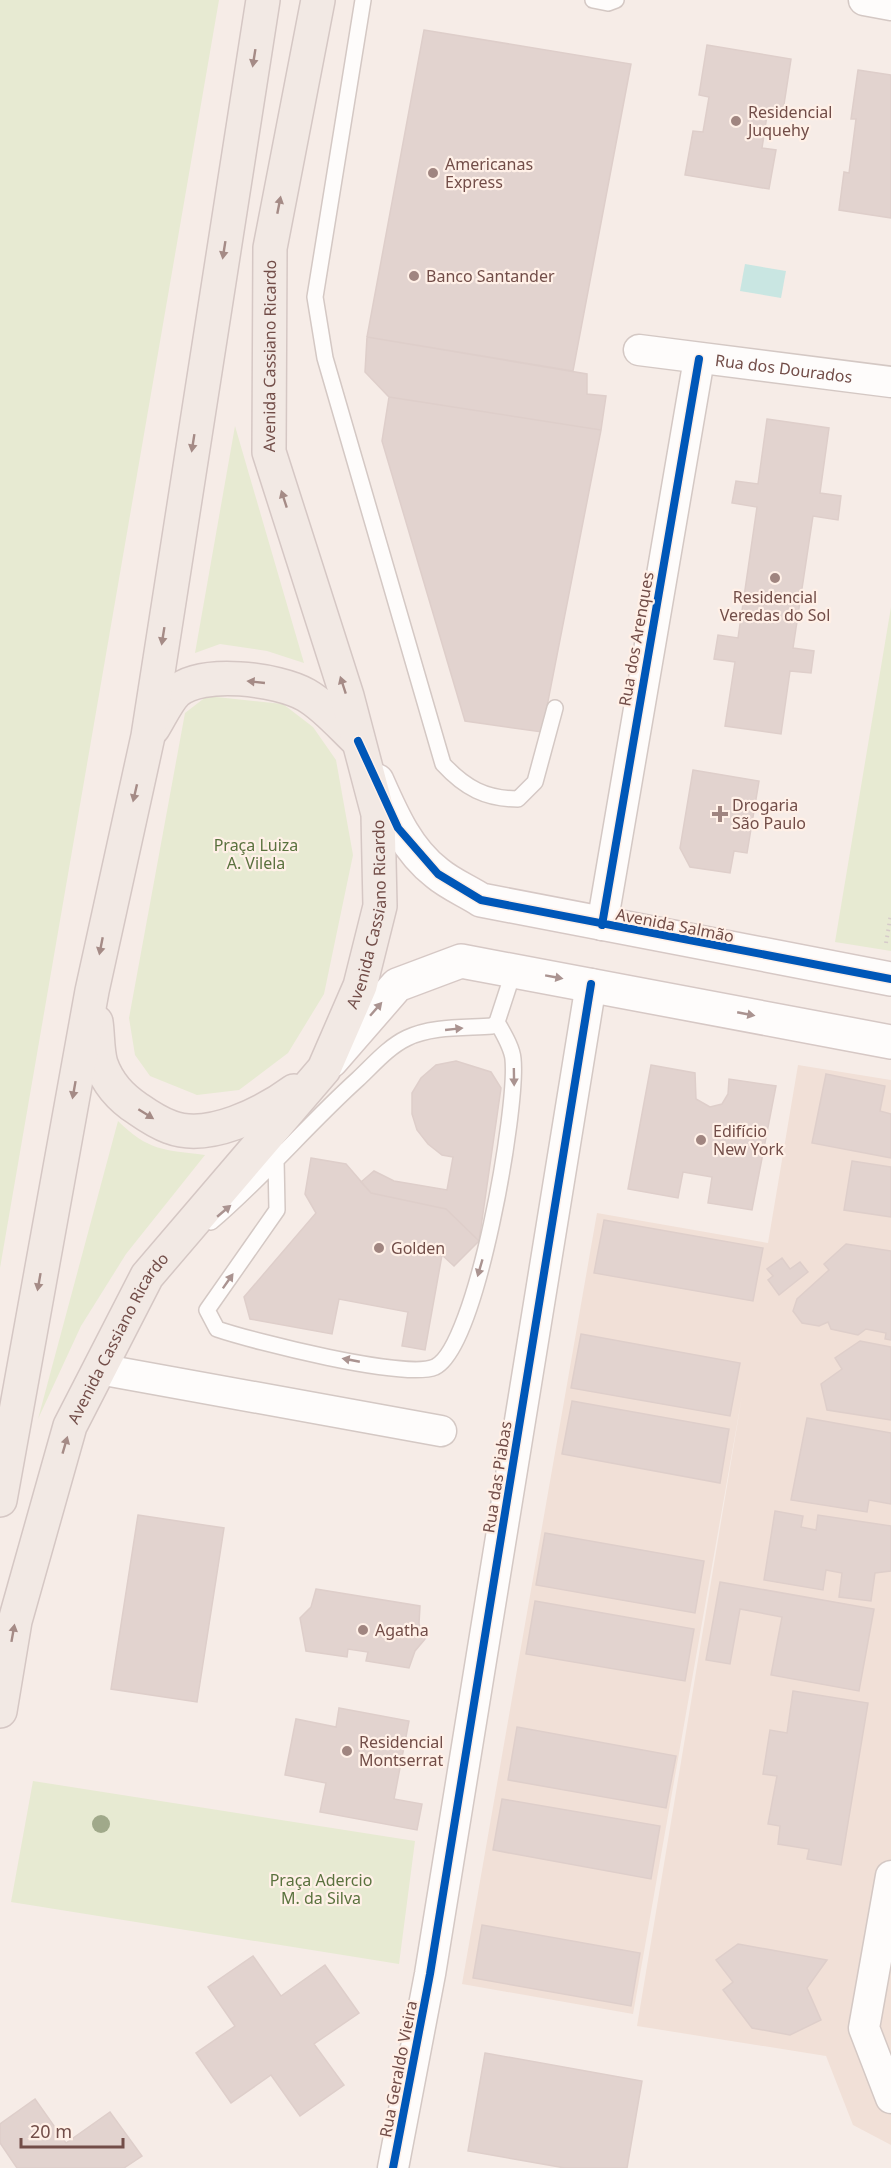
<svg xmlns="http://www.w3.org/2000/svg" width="891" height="2168" viewBox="0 0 891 2168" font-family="'Noto Sans',sans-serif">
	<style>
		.residential { fill: #f1e0d7 }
		.green { fill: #e7ead2 }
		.water { fill: #c9e6e2 }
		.building { fill: #e2d3cf; stroke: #dececa; stroke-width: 1.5 }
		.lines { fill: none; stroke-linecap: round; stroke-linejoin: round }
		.lane-casing { stroke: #d4c8c4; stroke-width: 18 }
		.street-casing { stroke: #d4c8c4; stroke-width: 33 }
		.secondary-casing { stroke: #d6c8c5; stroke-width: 36 }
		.primary-casing { stroke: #d5c7c4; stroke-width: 36 }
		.path { stroke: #d6cbc9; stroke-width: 4; stroke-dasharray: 1.5 4.5; stroke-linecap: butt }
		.lane { stroke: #fefcfb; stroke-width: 15 }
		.street { stroke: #fefcfb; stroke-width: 30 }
		.secondary { stroke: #fefcfb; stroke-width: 33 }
		.primary { stroke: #f2e9e4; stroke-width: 33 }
		.cycleway-casing { stroke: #fff0e7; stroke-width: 11 }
		.cycleway { stroke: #0057b8; stroke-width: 8 }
		.tree { fill: #a0a98a }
		.oneway { fill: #a58b86 }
		.oneway2 { fill: #aa9390 }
		.poi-dot { fill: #a08580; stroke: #fff0e7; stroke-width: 2 }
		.labels { text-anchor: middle; stroke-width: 4.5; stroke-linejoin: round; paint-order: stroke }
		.poi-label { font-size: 16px; fill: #724d48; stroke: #fff0e7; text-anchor: start }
		.street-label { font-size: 16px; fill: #724d48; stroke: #fff0e7 }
		.park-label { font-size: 16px; fill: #5a723e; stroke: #fff0e7 }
	</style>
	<rect width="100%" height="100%" fill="#f6ece7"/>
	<path class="residential" d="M798,1065L891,1080V2145L853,2125L826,2056L637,2026L742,1396L633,2014L462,1984L597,1213L768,1243Z"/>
	<path class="green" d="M0,0H219L0,1268Z
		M235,426L304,663L267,651L220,644L195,653Z
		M891,607V951L835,942Z
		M207,696L283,704L313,727L336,760L353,855L324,994L288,1053L239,1090L197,1095L150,1076L135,1055L129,1018L185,713Z
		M118,1121C148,1151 165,1150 205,1155L126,1254L81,1326L38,1419Z
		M33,1781L415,1841L399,1964L11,1902Z"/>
	<path class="water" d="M745,264L786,271L781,298L740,291Z"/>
	<path class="building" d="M424,30L631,64L573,371L367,337Z
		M707,45L791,59L783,111L768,109L762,148L776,150L769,189L685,175L693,131L703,132L709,97L699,95Z
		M858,70L891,75V218L839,210L844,172L849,173L856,119H851Z
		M367,337L587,374V394L606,396L601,430L389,397L365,372Z
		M389,397L601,430L542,732L465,721L382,441Z
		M767,419L829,428L820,493L841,496L838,520L813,516L793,648L814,651L811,673L790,671L781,734L725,726L735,662L714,659L718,635L738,638L757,507L732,503L736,481L758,484Z
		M693,770L759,781L747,853L734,851L730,873L690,867L680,848Z
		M456,1061L491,1072L501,1088L479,1241L446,1209L371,1193L361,1182L374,1171L394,1181L447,1190L453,1157L442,1155L428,1144L417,1130L412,1114V1093L421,1078L436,1065Z
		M651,1065L695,1073L696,1099L710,1107L722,1104L728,1094L729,1079L776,1086L752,1210L708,1203L712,1177L683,1172L678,1198L628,1189Z
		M826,1074L885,1086L880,1111L891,1114V1158L812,1143Z
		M311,1158L346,1164L371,1193L446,1209L479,1241L454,1266L442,1255L425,1350L402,1346L408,1312L339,1299L332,1334L250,1319L244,1297L316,1213L305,1194Z
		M852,1161L891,1167V1217L844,1210Z
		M604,1220L763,1248L753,1301L594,1273Z
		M846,1244L891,1251V1340L885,1339L886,1333L866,1329L858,1335L831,1329L828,1322L819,1326L802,1323L793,1311L797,1299L829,1270L824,1264Z
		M782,1258L790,1269L800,1262L808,1272L779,1295L768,1280L773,1276L767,1269Z
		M581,1334L740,1363L730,1416L571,1388Z
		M860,1341L891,1347V1420L827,1410L821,1384L842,1369L835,1358Z
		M572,1401L729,1429L720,1483L562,1454Z
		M807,1418L891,1433V1504L869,1500L867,1512L791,1500Z
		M775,1511L803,1516L801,1527L816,1530L818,1515L891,1526V1571L875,1573L871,1601L839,1597L842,1573L826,1570L823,1590L764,1580Z
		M138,1515L224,1528L197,1702L111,1689Z
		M545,1533L704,1561L695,1613L536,1585Z
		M720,1582L874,1609L859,1691L771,1675L782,1617L740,1609L730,1664L706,1660Z
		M316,1589L420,1606L419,1624L425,1639L415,1651L409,1668L366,1661L368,1652L348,1649L347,1657L306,1651L300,1618L311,1607Z
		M535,1601L694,1629L685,1681L526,1654Z
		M793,1691L868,1703L841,1865L807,1859L809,1849L778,1844L780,1826L768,1824L777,1776L763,1774L770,1730L787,1733Z
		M339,1708L409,1721L394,1799L422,1804L417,1830L320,1812L326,1783L285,1775L296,1719L336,1727Z
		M517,1727L676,1756L666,1808L508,1780Z
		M502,1799L660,1826L651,1879L493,1850Z
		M482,1925L640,1953L631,2006L473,1978Z
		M738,1944L827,1960L807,1988L821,2020L790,2035L752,2028L723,1990L733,1982L716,1960Z
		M253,1956L281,1996L325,1965L359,2013L314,2044L344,2085L300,2116L271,2075L231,2103L196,2053L235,2026L208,1987Z
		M485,2053L642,2081L627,2168H565L468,2151Z
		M35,2099L66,2143L110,2112L142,2156L124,2168H17L0,2143V2124Z"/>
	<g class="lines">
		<defs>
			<path id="lane" d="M363,0L315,297L325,358L443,764C465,788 486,799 518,799L535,782L555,708
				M593,0L608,3L616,0
				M272,1133L276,1159L277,1210L207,1310L217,1329C252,1341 405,1380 435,1367C477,1347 518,1107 513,1059C512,1047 503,1033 497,1022
				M211,1222C263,1178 307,1125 358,1079C373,1065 388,1047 407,1038C431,1026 465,1028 492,1026L497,1022L514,970"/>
			<g id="street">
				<path d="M864,0L891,5"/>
				<path id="s1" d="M639,350L891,382"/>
				<path d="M602,925L699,359"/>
				<path d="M99,1369L441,1431"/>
				<path d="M891,1876L864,2028L891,2098"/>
				<path d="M393,2168L430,1974L591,984"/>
			</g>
			<path id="secondary" d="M377,781C392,815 407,850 437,873C450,884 467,891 481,900L891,979
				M331,1061L397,985L461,961L891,1042"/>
			<g id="primary">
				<path d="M153,728C160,717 167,701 176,692C202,669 277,679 306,695C325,706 342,726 358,741"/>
				<path d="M96,1022C98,1035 97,1051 101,1064C108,1084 121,1098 138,1109C148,1116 159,1123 170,1127C208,1142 264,1113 294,1091"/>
				<path d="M0,1500L92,991L148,736L263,0"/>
				<path id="s2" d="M0,1711L15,1621L70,1426L147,1276L324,1069L360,986L380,906L378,814L347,696L269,452L270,248L318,0"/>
			</g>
		</defs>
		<use href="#lane" class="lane-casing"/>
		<use href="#street" class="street-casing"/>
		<use href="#secondary" class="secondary-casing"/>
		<use href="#primary" class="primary-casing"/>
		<path class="path" d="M886,943L891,914"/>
		<use href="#lane" class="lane"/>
		<use href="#street" class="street"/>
		<use href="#secondary" class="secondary"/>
		<use href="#primary" class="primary"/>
		<defs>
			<path id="cycleway" d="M358,741L398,828L438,874L481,900L891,979
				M602,925L699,359
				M393,2168L430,1974L591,984"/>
		</defs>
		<use href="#cycleway" class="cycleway-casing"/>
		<use href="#cycleway" class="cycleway"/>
	</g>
	<circle class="tree" cx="101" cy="1824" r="9"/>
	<defs><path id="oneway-solid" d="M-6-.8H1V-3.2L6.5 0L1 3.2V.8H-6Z" transform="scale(1.5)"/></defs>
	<g class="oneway">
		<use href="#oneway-solid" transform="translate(254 58) rotate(99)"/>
		<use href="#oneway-solid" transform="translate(279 205) rotate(-79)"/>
		<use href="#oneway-solid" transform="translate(224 250) rotate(99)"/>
		<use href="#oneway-solid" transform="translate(193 443) rotate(99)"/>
		<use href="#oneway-solid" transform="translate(284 499) rotate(-108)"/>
		<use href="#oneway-solid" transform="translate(163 636) rotate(99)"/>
		<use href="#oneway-solid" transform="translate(256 682) rotate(-174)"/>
		<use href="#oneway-solid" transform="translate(343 685) rotate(-108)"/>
		<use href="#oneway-solid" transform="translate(135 793) rotate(103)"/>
		<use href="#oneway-solid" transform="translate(101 946) rotate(101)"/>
		<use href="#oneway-solid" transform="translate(74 1090) rotate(100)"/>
		<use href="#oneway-solid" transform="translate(146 1114) rotate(32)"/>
		<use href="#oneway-solid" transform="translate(39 1282) rotate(100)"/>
		<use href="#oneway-solid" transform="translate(65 1445) rotate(-74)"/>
		<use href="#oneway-solid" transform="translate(13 1633) rotate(-80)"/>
	</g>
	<g class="oneway2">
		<use href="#oneway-solid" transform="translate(554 977) rotate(10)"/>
		<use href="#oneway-solid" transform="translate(376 1009) rotate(-49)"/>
		<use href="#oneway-solid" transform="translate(746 1014) rotate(11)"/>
		<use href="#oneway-solid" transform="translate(454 1029) rotate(-6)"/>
		<use href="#oneway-solid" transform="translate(514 1077) rotate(89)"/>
		<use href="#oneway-solid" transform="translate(224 1211) rotate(-40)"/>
		<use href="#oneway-solid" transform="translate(480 1268) rotate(106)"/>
		<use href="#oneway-solid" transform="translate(228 1281) rotate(-55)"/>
		<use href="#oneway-solid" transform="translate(351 1360) rotate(-169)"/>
	</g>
	<g class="poi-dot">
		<circle cx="736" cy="121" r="6"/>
		<circle cx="433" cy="173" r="6"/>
		<circle cx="414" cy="276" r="6"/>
		<circle cx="775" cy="578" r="6"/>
		<path d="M717 805h6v6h6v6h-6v6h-6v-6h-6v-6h6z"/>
		<circle cx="701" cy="1140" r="6"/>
		<circle cx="379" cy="1248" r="6"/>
		<circle cx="363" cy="1630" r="6"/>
		<circle cx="347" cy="1751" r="6"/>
	</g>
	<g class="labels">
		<g class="poi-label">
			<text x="748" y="118">Residencial<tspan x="748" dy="18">Juquehy</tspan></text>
			<text x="445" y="170">Americanas<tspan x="445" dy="18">Express</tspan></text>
			<text x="426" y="282">Banco Santander</text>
			<text x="775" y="603" text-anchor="middle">Residencial<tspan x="775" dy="18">Veredas do Sol</tspan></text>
			<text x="732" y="811">Drogaria<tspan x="732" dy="18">São Paulo</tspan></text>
			<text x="713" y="1137">Edifício<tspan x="713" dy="18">New York</tspan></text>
			<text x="391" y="1254">Golden</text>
			<text x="375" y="1636">Agatha</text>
			<text x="359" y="1748">Residencial<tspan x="359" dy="18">Montserrat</tspan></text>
		</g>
		<g class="street-label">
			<text dy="6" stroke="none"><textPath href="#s2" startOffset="1474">Avenida Cassiano Ricardo</textPath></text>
			<text dy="6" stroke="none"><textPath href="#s1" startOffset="146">Rua dos Dourados</textPath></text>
			<text transform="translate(636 639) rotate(-80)" y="6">Rua dos Arenques</text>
			<text dy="6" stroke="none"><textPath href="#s2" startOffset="898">Avenida Cassiano Ricardo</textPath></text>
			<text transform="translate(675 925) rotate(11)" y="6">Avenida Salmão</text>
			<text dy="6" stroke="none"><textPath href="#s2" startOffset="394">Avenida Cassiano Ricardo</textPath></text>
			<text transform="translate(497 1477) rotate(-81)" y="6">Rua das Piabas</text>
			<text transform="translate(398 2069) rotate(-79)" y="6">Rua Geraldo Vieira</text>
		</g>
		<g class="park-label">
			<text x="256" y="851">Praça Luiza<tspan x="256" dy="18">A. Vilela</tspan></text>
			<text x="321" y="1886">Praça Adercio<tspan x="321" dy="18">M. da Silva</tspan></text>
		</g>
	</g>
	<path d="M21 2138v9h102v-9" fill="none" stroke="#724d48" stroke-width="3"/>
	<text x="30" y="2138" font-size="18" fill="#724d48" stroke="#fff0e7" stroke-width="4.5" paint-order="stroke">20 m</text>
</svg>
